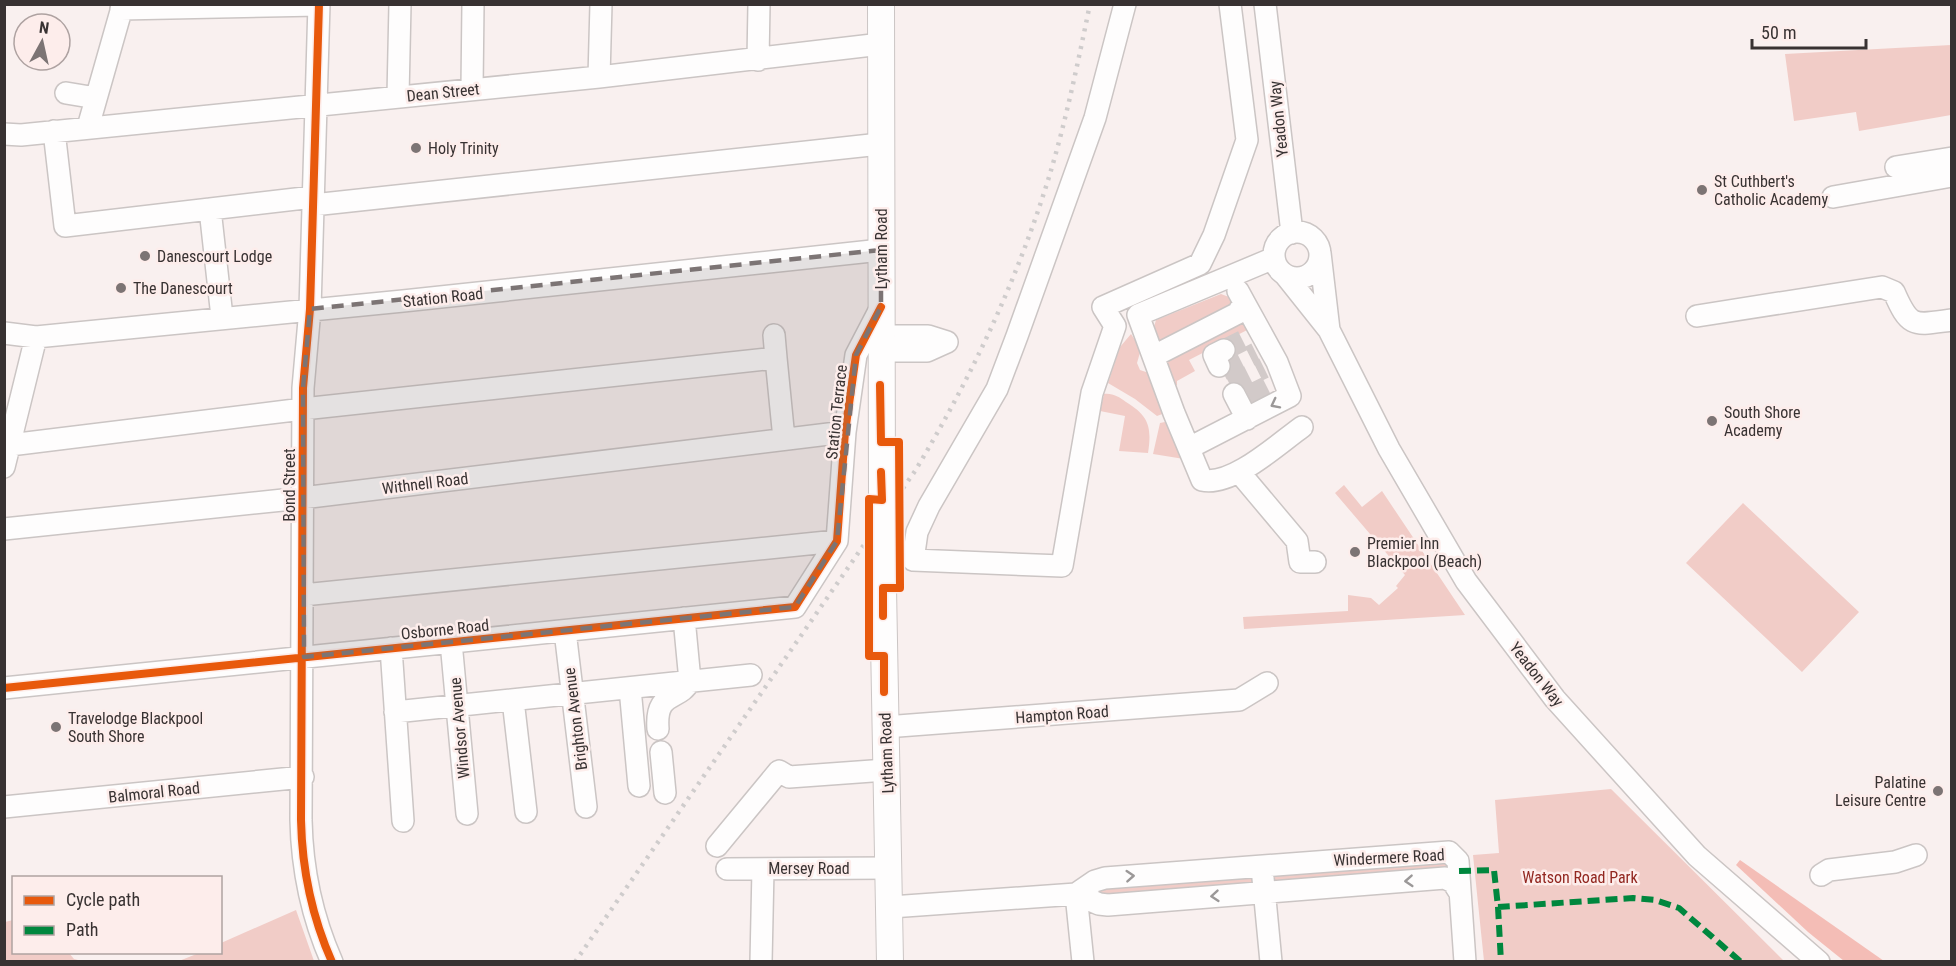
<svg xmlns="http://www.w3.org/2000/svg" width="1956" height="966" viewBox="0 0 1956 966" font-family="'Roboto Condensed',sans-serif">
	<style>
		.green { fill: #f1ccc7 }
		.forest { fill: #f4bdb6 }
		.lines { fill: none; stroke-linecap: round; stroke-linejoin: round }
		.minor-tunnel { stroke: #d2cac9; stroke-width: 21; stroke-dasharray: 21 10; stroke-linecap: butt }
		.minor-casing { stroke: #cbc5c4; stroke-width: 24 }
		.major-casing { stroke: #cbc5c4; stroke-width: 28 }
		.minor { stroke: #fefdfd; stroke-width: 21 }
		.major { stroke: #fefdfd; stroke-width: 26 }
		.rail { stroke: #cfcccc; stroke-width: 4.5; stroke-dasharray: 3 6; stroke-linecap: butt }
		.major-bridge-casing { stroke: #cbc5c4; stroke-width: 28; stroke-linecap: butt }
		.major-bridge { stroke: #fefdfd; stroke-width: 26 }
		.quiet { stroke: #00873e; stroke-width: 6; stroke-dasharray: 12 6; stroke-linecap: butt }
		.cycleway-casing { stroke: #fdedeb; stroke-width: 11 }
		.cycleway { stroke: #e8590c; stroke-width: 8 }
		.oneway { stroke: #9b9898 }
		.marked { fill: #7c7474; fill-opacity: 0.2; stroke: #7c7474; stroke-width: 4.5; stroke-dasharray: 12 8; stroke-linejoin: round }
		.poi-dot { fill: #7c7474; stroke: #fdedeb; stroke-width: 2 }
		.labels { text-anchor: middle; stroke-width: 5; stroke-linejoin: round; paint-order: stroke }
		.street-label { font-size: 16px; fill: #383232; stroke: #fdedeb }
		.poi-label { font-size: 16px; fill: #383232; stroke: #fdedeb; text-anchor: start }
		.park-label { font-size: 16px; fill: #922720; stroke: #fdedeb }
	</style>
	<rect width="100%" height="100%" fill="#f9f0ef"/>
	<path class="green" d="M1951,45V115L1859,131L1856,112L1794,121L1785,54Z
		M1221,294L1229,297L1232,303L1222,311L1161,342L1153,330L1156,320Z
		M1241,317L1251,328L1189,360L1195,371L1177,381V385L1172,387L1167,359Z
		M1131,334L1141,349L1137,363L1140,370L1149,373L1165,413L1157,416L1135,399L1108,383L1120,347Z
		M1104,394C1113,393 1119,397 1126,402C1149,416 1152,427 1148,453L1119,451L1125,416L1100,411Z
		M1170,421L1184,459L1153,454L1160,423Z
		M1344,485L1362,507L1382,491L1465,615L1244,629L1243,617L1348,611V595L1371,598L1379,605L1398,588L1396,586L1405,575L1335,493Z
		M1743,503L1859,612L1802,672L1686,563Z
		M1611,789L1784,961H1484L1473,855L1499,853L1495,800Z
		M1442,851L1457,886L1108,905L1090,884Z
		M296,910L314,961H179L199,953L220,952L221,943Z
		M13,920L14,952L69,953L74,959L82,961H5V922Z"/>
	<path class="forest" d="M1740,860L1884,961H1844L1808,932L1736,865Z"/>
	<g class="lines">
		<path class="minor-tunnel" d="M1224,350L1248,338
			M1222,370L1256,353
			M1230,385L1264,368
			M1248,396L1272,384"/>
		<defs>
			<path id="minor" d="M319,4L310,309L303,388L301,820C302,869 312,917 332,962
				M1125,4L1095,118L1017,336L997,389L929,506L917,532L913,560L1062,566L1092,393L1115,326L1103,307L1200,264L1214,235L1247,140L1230,4
				M1265,4L1292,233
				M121,9L319,5
				M758,60L759,4
				M599,77L601,4
				M472,88L473,4
				M66,93L96,98
				M398,96L400,4
				M88,127L123,4
				M54,131L65,226L313,197
				M4,134L21,135L599,77L881,44
				M1896,167L1952,158
				M1833,197L1952,176
				M313,205L880,144
				M210,209L222,317
				M1274 255a23 23 0 1 1 46 0a23 23 0 1 1-46 0Z
				M1320,253L1329,330
				M1274,258L1138,315L1174,413L1202,480C1232,487 1278,444 1302,427
				M1286,276L1329,330L1389,449L1466,581L1555,699L1697,856L1819,962
				M1697,316L1882,287L1894,292C1910,329 1914,325 1952,320
				M4,333L36,337L403,301L881,250
				M774,335L776,358
				M880,336H928L947,342
				M880,351H927L947,342
				M1154,356L1238,313L1244,302L1238,291
				M1219,366L1214,355L1224,350
				M1234,394L1247,419
				M10,445L303,409L776,358L784,439
				M1189,448L1290,396L1277,362L1244,302
				M4,467L36,337
				M1239,472L1297,541L1300,562H1315
				M4,529L302,498L845,432
				M303,595L837,541
				M565,631L586,807
				M451,642L467,814
				M391,648L403,821
				M4,688L795,607L837,541L845,432L856,355L881,307
				M630,688L639,786
				M513,700L526,812
				M395,712L751,675
				M885,727L1239,700L1267,683
				M658,729C655,690 679,702 690,681L684,618
				M661,752L665,793
				M4,807L303,777
				M717,846L779,771L789,777L886,770
				M727,869L890,868
				M1821,875L1829,870L1895,862L1916,855
				M1263,878L1271,962
				M1076,894L1095,881L1105,878L1449,852L1458,861L1465,962
				M1076,894L1083,962
				M891,907L1076,894L1099,904L1108,905L1445,878L1453,882L1460,893
				M761,962L763,869"/>
			<path id="major" d="M881,4L882,500
				M883,588L890,962"/>
		</defs>
		<use href="#minor" class="minor-casing"/>
		<use href="#major" class="major-casing"/>
		<use href="#minor" class="minor"/>
		<use href="#major" class="major"/>
		<path class="rail" d="M575,962L915,471C971,378 1017,281 1049,177C1066,121 1078,62 1090,4"/>
		<defs>
			<path id="major-bridge" d="M882,500L883,588"/>
		</defs>
		<use href="#major-bridge" class="major-bridge-casing"/>
		<use href="#major-bridge" class="major-bridge"/>
		<path class="quiet" d="M1459,871L1494,870L1498,907L1633,898L1655,900L1679,908L1741,962
			M1498,907L1501,962"/>
		<defs>
			<path id="cycleway" d="M319,4L310,309L303,388L301,820C302,869 312,917 332,962
				M880,385L881,442H899L900,588H883V616
				M881,472L882,500L869,499V656H884V692
				M4,688L795,607L837,541L845,432L856,355L881,307"/>
		</defs>
		<use href="#cycleway" class="cycleway-casing"/>
		<use href="#cycleway" class="cycleway"/>
	</g>
	<defs><path id="oneway-chevron" d="M-2-3.5L2.5 0L-2 3.5" fill="none" stroke-width="1.6" stroke-linecap="round" stroke-linejoin="round" transform="scale(1.5)"/></defs>
	<g class="oneway">
		<use href="#oneway-chevron" transform="translate(1275 404) rotate(153)"/>
		<use href="#oneway-chevron" transform="translate(1130 876) rotate(-4)"/>
		<use href="#oneway-chevron" transform="translate(1409 881) rotate(176)"/>
		<use href="#oneway-chevron" transform="translate(1215 896) rotate(175)"/>
	</g>
	<path class="marked" d="M881,250V307L856,355L837,541L795,607L304,657L303,388L310,309Z"/>
	<g class="poi-dot">
		<circle cx="416" cy="148" r="6"/>
		<circle cx="1702" cy="190" r="6"/>
		<circle cx="145" cy="256" r="6"/>
		<circle cx="121" cy="288" r="6"/>
		<circle cx="1712" cy="421" r="6"/>
		<circle cx="1355" cy="552" r="6"/>
		<circle cx="56" cy="727" r="6"/>
		<circle cx="1938" cy="791" r="6"/>
	</g>
	<g class="labels">
		<g class="street-label">
			<text transform="translate(443 92) rotate(-6)" y="6">Dean Street</text>
			<text transform="translate(1278 119) rotate(-96)" y="6">Yeadon Way</text>
			<text transform="translate(881 249) rotate(-90)" y="6">Lytham Road</text>
			<text transform="translate(443 297) rotate(-6)" y="6">Station Road</text>
			<text transform="translate(836 412) rotate(-84)" y="6">Station Terrace</text>
			<text transform="translate(425 483) rotate(-7)" y="6">Withnell Road</text>
			<text transform="translate(289 485) rotate(-90)" y="6">Bond Street</text>
			<text transform="translate(445 629) rotate(-6)" y="6">Osborne Road</text>
			<text transform="translate(1537 674) rotate(52)" y="6">Yeadon Way</text>
			<text transform="translate(1062 714) rotate(-4)" y="6">Hampton Road</text>
			<text transform="translate(575 719) rotate(-97)" y="6">Brighton Avenue</text>
			<text transform="translate(459 728) rotate(-95)" y="6">Windsor Avenue</text>
			<text transform="translate(886 753) rotate(-92)" y="6">Lytham Road</text>
			<text transform="translate(154 792) rotate(-6)" y="6">Balmoral Road</text>
			<text transform="translate(1389 857) rotate(-3)" y="6">Windermere Road</text>
			<text x="809" y="874">Mersey Road</text>
		</g>
		<g class="poi-label">
			<text x="428" y="154">Holy Trinity</text>
			<text x="1714" y="187">St Cuthbert's<tspan x="1714" dy="18">Catholic Academy</tspan></text>
			<text x="157" y="262">Danescourt Lodge</text>
			<text x="133" y="294">The Danescourt</text>
			<text x="1724" y="418">South Shore<tspan x="1724" dy="18">Academy</tspan></text>
			<text x="1367" y="549">Premier Inn<tspan x="1367" dy="18">Blackpool (Beach)</tspan></text>
			<text x="68" y="724">Travelodge Blackpool<tspan x="68" dy="18">South Shore</tspan></text>
			<text x="1926" y="788" text-anchor="end">Palatine<tspan x="1926" dy="18">Leisure Centre</tspan></text>
		</g>
		<g class="park-label">
			<text x="1580" y="883">Watson Road Park</text>
		</g>
	</g>
	<rect width="1956" height="966" fill="none" stroke="#383232" stroke-width="12"/>
	<rect x="12" y="876" width="210" height="78" fill="#fdedeb" stroke="#aea2a1" stroke-width="1.5"/>
	<rect x="24" y="896" width="30" height="9" fill="#e8590c" stroke="#aea2a1" stroke-width="1.5"/>
	<text x="66" y="906" font-size="18" fill="#383232">Cycle path</text>
	<rect x="24" y="926" width="30" height="9" fill="#00873e" stroke="#aea2a1" stroke-width="1.5"/>
	<text x="66" y="936" font-size="18" fill="#383232">Path</text>
	<g transform="translate(42 42) rotate(8)"><circle r="28" fill="#fdedeb" stroke="#aea2a1" stroke-width="1.5"/>
	<path d="M0-4.5L10 22L0 15L-10 22Z" fill="#7c7474"/>
	<text y="-9" font-size="16" font-weight="bold" text-anchor="middle" fill="#383232">N</text>
	</g>
	<path d="M1752 39v9h114v-9" fill="none" stroke="#383232" stroke-width="3"/>
	<text x="1761" y="39" font-size="18" fill="#383232" stroke="#fdedeb" stroke-width="4.5" paint-order="stroke">50 m</text>
</svg>
